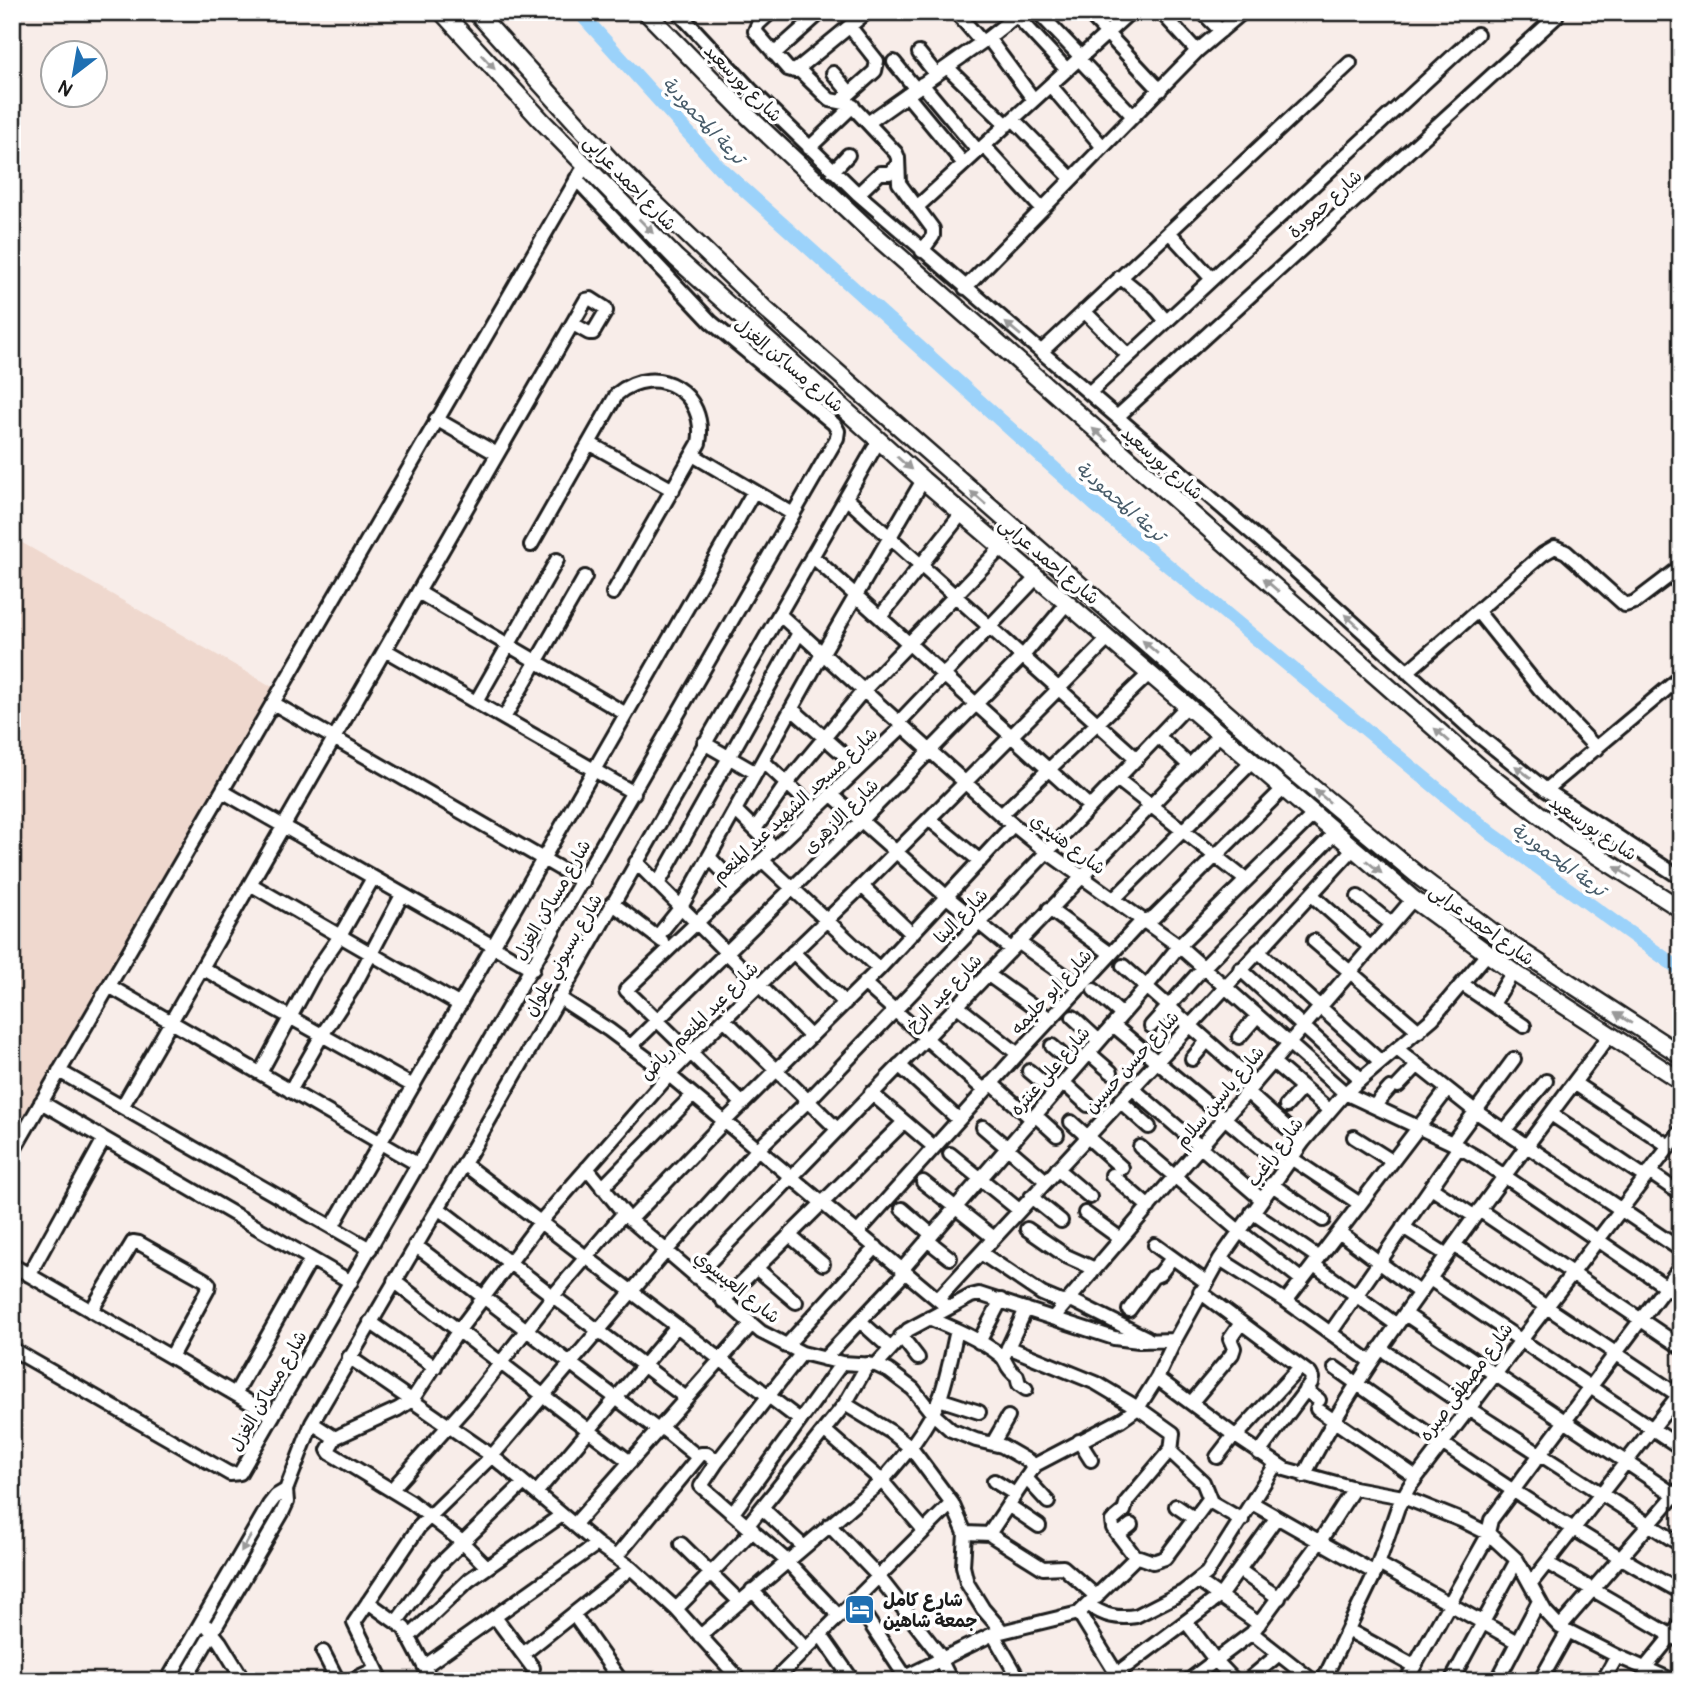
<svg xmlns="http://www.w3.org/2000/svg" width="1693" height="1693" viewBox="0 0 1693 1693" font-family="Pangolin,'Playpen Sans Arabic',sans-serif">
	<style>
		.built { fill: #efd8ce }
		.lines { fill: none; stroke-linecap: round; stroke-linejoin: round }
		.canal { stroke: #9bd2fa; stroke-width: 14 }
		.minor-casing { stroke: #1c1c1c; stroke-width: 18 }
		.major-casing { stroke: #1c1c1c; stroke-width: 21 }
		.minor { stroke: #fff; stroke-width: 12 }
		.major { stroke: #fff; stroke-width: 16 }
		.rail { stroke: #1c1c1c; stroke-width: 3.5; stroke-dasharray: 10 5; stroke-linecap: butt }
		.oneway { fill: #999 }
		.labels { text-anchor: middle; stroke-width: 7; stroke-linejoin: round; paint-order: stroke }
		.street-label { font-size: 18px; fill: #1c1c1c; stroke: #fff }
		.poi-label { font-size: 18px; font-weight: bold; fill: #1c1c1c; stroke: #fff; text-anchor: start }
		.water-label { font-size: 19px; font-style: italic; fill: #485c6a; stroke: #fff }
	</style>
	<rect width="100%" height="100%" fill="#f8ede9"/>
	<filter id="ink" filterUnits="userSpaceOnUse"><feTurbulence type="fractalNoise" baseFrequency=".0143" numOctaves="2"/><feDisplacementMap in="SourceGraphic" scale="14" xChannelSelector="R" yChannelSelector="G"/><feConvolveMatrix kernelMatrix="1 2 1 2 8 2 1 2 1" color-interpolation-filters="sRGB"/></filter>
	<g filter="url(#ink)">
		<path class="built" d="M12,537L278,690L12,1152Z"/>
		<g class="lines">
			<path class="canal" d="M579,12L720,168L1095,505L1492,834L1681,970"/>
			<defs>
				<path id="minor" d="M678,12L751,90L858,194L1296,571L1472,730L1546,790L1681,878
					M771,12L758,24L755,31L788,69L795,71L867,12
					M956,12L982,42
					M1013,12L1067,70
					M1038,12L1081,57
					M1087,12L1160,90
					M1161,12L1197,51
					M1202,12L1221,31
					M988,38L1034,100
					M919,53L936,74
					M774,54L821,12
					M1079,59L1133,116
					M894,62L916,89
					M947,67L1007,125
					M799,70L830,100L850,104L896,153L898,158L899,183L933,229V236L922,251
					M833,73L850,93
					M922,84L978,151
					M1050,85L1102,146
					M907,95L964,164
					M840,102L875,71L877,61L850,27
					M1013,119L1071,178
					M869,122L988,38L1021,12
					M984,146L1041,208
					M809,148L853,106
					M833,171L848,155
					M858,194L880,173H889L898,165
					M917,207L1130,12
					M1169,232L1212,279
					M1120,277L1147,299L1166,321
					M965,288L1197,51L1243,12
					M1084,311L1129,356
					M1041,352L1350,63
					M1089,393L1477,34
					M1117,417L1556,17
					M436,419L497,454
					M589,443L673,490
					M693,455L793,514
					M846,498L1137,759
					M531,545L617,394C657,361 708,393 699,443L613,593
					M812,556L1090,807
					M418,592L626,714
					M1478,612L1540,689L1597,749
					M779,614L1001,815L1047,852L1179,946L1345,1093L1452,1143L1478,1158L1681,1297
					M880,617L962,513
					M385,650L634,793
					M1407,672L1543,554L1555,547L1566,552L1625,605L1635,602L1681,567
					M476,702L557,560
					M273,703L583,882
					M792,709L859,768
					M504,718L585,577
					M1159,737L1189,765
					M704,743L756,773
					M763,761L815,810
					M1117,779L1246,880
					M1546,790L1681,677
					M222,791L533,969
					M831,794L947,897L1011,949
					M735,810L774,848
					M1001,815L1150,673
					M929,819L980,861
					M755,829L787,783L863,691L1002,547
					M709,857L736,885
					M762,860L879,969
					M636,862L811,1037
					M250,884L460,1005
					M658,884L799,633
					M862,886L912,934
					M1312,895L1370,947
					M1358,897L1390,923
					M1114,899L1252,762
					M612,903L662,941
					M1049,909L1111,954
					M657,937L681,907L822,654L923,480
					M1314,941L1419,1031
					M1018,942L1081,987
					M1258,951L1381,1062
					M793,952L845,1003
					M1123,966L1255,1083
					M202,968L413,1086
					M1240,969L1361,1079
					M987,974L1050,1019
					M864,983L984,1090
					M1462,984L1524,1026
					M109,986L419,1165
					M1094,990L1122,1015
					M558,997L609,1030L669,1075L948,1308
					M1493,1004L1513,972
					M956,1005L1018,1054
					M1073,1017L1099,1041
					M724,1019L837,1129
					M1113,1025L1283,1167
					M1151,1026L1203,968L1334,834
					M1239,1037L1257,1016
					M631,1046L861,821L1022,657L1068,602
					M1052,1046L1076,1067
					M1397,1049L1475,1111L1681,1250
					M1089,1053L1111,1072
					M1192,1059L1207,1041
					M1273,1062L1329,1110
					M899,1065L958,1119
					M59,1071L370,1249
					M1029,1071L1055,1093
					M260,1073L313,975L340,936L373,878
					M991,1083L1032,1119
					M1064,1083L1088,1105
					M1574,1083L1669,1146
					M1398,1086L1417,1066
					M1132,1088L1261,1199
					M290,1091L322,1035L354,986L402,895
					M1247,1092L1303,1142
					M871,1093L934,1147
					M1120,1101L1149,1127
					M41,1102L351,1282
					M743,1104L626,990L899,730L902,719L1037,577
					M1286,1106L1302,1088
					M1374,1106L1390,1088
					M122,1107L586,300L591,299L605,308L606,311L593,333H589L573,324
					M1551,1114L1645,1177
					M1035,1115L1057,1135
					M1071,1122L1122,1168
					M983,1127L1046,1181
					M1504,1131L1546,1081
					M1354,1137L1392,1161
					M1452,1143L1514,1059
					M1140,1147L1239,1231L1302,1280
					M12,1153L581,172
					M950,1154L1019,1210
					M1291,1158L1360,1204
					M464,1164L800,1420
					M587,1168L627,1217L761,1332L802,1353L842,1363L876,1365L889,1371L913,1389L932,1413L951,1430L976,1440L1002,1446L1035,1465
					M1057,1169L1090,1197
					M1649,1172L1681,1194
					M1112,1175L1149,1207
					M923,1182L994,1238
					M1271,1184L1323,1220
					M602,1188L693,1095
					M1431,1188L1474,1216
					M1031,1197L1061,1221
					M438,1208L686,1398
					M902,1209L932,1235
					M1479,1210L1681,1347
					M1252,1212L1319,1258
					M1085,1213L1121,1239
					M630,1220L725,1121L879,969L1013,825
					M332,1227L754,491
					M1403,1227L1447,1255
					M1027,1229L1066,1256L1095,1269
					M858,1232L1018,1054L1139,924L1154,917L1283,789
					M1339,1232L1420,1293
					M789,1235L823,1264
					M927,1240L950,1258
					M415,1245L658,1430
					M1155,1245L1206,1282
					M1454,1245L1681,1397
					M981,1253L1042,1294L1061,1302L1073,1301L1147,1338
					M1220,1259L1286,1301L1371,1362
					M12,1265L273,1416
					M1314,1265L1397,1325
					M756,1268L796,1302
					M29,1275L104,1139
					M695,1277L1220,734
					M1430,1279L1681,1448
					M394,1281L630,1462
					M1200,1292L1310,1374L1312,1378L1311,1383L1259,1453
					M938,1299L1353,849
					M723,1301L904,1122
					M1286,1301L1447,1090
					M1129,1310L1153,1277L1160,1274L1172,1258
					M91,1311L133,1242L139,1243L205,1280L209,1284L208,1289L171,1357
					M1405,1314L1681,1499
					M929,1318C953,1328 980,1339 1000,1355C1008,1361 1004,1367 1017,1376L1019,1384L1026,1389
					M1053,1318L1413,899
					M860,1321L890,1348
					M370,1322L435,1367
					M1331,1332L1459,1147
					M901,1336L918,1358
					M979,1342L1001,1300
					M786,1346L876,1247
					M1008,1347L1096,1383L1138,1408L1173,1433L1171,1452L1203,1482L1211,1502L1242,1520
					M1380,1348L1468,1408L1681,1545
					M12,1349L230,1474L240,1473L837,438L838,431L834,424L711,322L576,179
					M802,1353L717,1462L701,1486L787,1561L838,1615
					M1005,1354L1026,1309
					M349,1357L492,1456L597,1544L631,1568L676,1609L741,1681
					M824,1359L903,1275L906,1265L1146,987L1179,946L1313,815
					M876,1365L908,1330L971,1296L979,1294L1114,1338L1139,1341L1175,1340
					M1335,1368C1446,1448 1561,1526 1681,1592
					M1157,1378L1234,1435L1285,1469L1354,1488L1403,1497L1463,1521L1489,1534L1517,1560L1545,1611L1560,1627L1617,1656L1674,1681
					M1305,1390L1319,1400
					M235,1394L311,1259
					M939,1399L979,1412
					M1191,1403L1232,1354L1234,1348L1230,1339L1241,1323
					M845,1404L891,1432L911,1448L952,1503L965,1533L963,1566L967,1583L983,1609L1002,1631
					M1317,1409L1416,1477
					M312,1423L335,1438
					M661,1427L698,1457
					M824,1430L882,1481L923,1529
					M1079,1441L1091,1460
					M993,1443L1008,1417
					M1217,1457L1234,1435L1239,1433L1300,1367
					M1304,1476C1341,1401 1391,1333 1439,1266C1495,1188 1552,1111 1610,1035
					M1026,1478L1048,1502
					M994,1481L1015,1494
					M392,1489L470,1402L553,1296L624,1213
					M536,1493L677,1326
					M1252,1503L1375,1573
					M1008,1505L1039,1526
					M1176,1506L1195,1519
					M762,1508L804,1547
					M733,1513L842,1363
					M574,1525L751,1325
					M748,1525L845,1404L868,1364
					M829,1525L878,1576L942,1658
					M965,1533L991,1534
					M1118,1535L1131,1525
					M681,1544L739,1601
					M616,1557L701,1454H707L717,1462
					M1136,1558L1113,1528L1112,1521L1124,1511L1127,1501L1170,1450
					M1547,1563L1681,1641
					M1379,1564L1517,1642
					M487,1567L461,1541L411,1502L330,1453L328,1450L335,1438L341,1435L398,1409L412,1400L459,1330L541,1221L669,1075L724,1019L862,886L1109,638
					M1239,1570L1279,1598
					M1198,1581L1259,1624
					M1531,1583L1681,1392
					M752,1590L805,1648
					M1097,1597L1063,1567L1043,1568L992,1536L991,1531L1035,1465L1121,1420L1138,1408L1157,1378L1175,1340L1220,1259L1303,1142L1345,1093L1433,1018L1487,954
					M854,1599L905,1676
					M368,1602L404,1628L432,1681
					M1089,1605C1104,1616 1118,1619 1136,1616L1183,1592L1207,1573L1276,1464
					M676,1609L753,1530
					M1079,1613L1121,1681
					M574,1615L621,1681
					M495,1617L533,1668
					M397,1621L437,1567L524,1483
					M1187,1623L1216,1661L1235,1681
					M207,1626L220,1642L244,1681
					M1560,1627L1681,1488
					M1348,1630L1414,1666
					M1252,1633L1313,1681
					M820,1634L853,1681
					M993,1634L1020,1681
					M410,1636L469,1580L562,1515
					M700,1636L882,1481C905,1455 928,1428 941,1395C948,1374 952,1352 957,1330
					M323,1652L338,1681
					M523,1654L631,1568
					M940,1659L951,1681
					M425,1666L597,1544
					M1645,1668L1681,1624
					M167,1681L269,1505L276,1496L286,1490
					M184,1681L282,1513L287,1502L286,1490L312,1423L464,1164L879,440
					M350,1681L376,1669
					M382,1681L354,1623L419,1527L492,1456L666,1251L758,1149L808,1101L1187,706
					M774,1681L952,1503
					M897,1681L993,1634L1079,1613L1134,1559L1139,1557L1153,1562L1165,1558L1209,1499
					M1116,1681L1124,1668L1220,1596L1277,1517
					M1188,1681L1252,1633L1320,1541L1354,1488
					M1247,1681L1279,1654
					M1323,1681L1375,1573L1398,1507L1409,1487L1681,1131
					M1406,1681L1487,1537L1491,1520L1681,1266
					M1451,1681L1517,1560
					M1497,1681L1539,1601
					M1540,1681L1567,1633
					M1603,1681L1617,1656"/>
				<path id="major" d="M442,12L541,120L676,258L923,480L1413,899L1513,972L1681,1081
					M476,12L612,162L766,310L1290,769L1421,878L1499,937L1681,1055
					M646,12L748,116L867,228L1485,772L1568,837L1681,909"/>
			</defs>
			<use href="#minor" class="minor-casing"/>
			<use href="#major" class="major-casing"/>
			<use href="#minor" class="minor"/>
			<use href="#major" class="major"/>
			<path class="rail" d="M1667,12L1681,28"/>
		</g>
		<defs><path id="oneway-solid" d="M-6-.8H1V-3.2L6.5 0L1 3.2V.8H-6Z" transform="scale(1.75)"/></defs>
		<g class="oneway">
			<use href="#oneway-solid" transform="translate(488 62) rotate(47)"/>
			<use href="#oneway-solid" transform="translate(646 226) rotate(46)"/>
			<use href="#oneway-solid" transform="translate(1013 329) rotate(-140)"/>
			<use href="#oneway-solid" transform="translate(1100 435) rotate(-139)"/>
			<use href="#oneway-solid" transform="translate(904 463) rotate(42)"/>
			<use href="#oneway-solid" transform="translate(978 498) rotate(-139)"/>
			<use href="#oneway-solid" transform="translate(1271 585) rotate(-139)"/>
			<use href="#oneway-solid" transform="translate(1352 621) rotate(-138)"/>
			<use href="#oneway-solid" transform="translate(1150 647) rotate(-139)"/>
			<use href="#oneway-solid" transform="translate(1442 735) rotate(-139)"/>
			<use href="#oneway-solid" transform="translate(1523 772) rotate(-142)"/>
			<use href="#oneway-solid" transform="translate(1322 796) rotate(-140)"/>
			<use href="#oneway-solid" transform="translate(1374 867) rotate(40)"/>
			<use href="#oneway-solid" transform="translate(1623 872) rotate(-148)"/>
			<use href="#oneway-solid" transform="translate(1623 1018) rotate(-148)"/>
			<use href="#oneway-solid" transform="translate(246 1544) rotate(120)"/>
		</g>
	</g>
	<defs>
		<symbol id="hotel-square" viewBox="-11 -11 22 22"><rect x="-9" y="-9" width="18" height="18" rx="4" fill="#1f6fb2" stroke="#fff"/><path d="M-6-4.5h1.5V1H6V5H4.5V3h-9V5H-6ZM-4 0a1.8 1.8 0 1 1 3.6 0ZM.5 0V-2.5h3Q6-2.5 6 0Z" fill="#fff"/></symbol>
	</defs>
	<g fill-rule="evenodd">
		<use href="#hotel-square" x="842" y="1592" width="35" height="35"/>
	</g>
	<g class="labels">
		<g class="street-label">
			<text transform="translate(743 83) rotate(45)" y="6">شارع بورسعيد</text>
			<text transform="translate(630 183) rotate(46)" y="6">شارع احمد عرابى</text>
			<text transform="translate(1325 204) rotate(-42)" y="6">شارع حمودة</text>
			<text transform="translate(789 365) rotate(40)" y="6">شارع مساكن الغزل</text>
			<text transform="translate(1162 463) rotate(41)" y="6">شارع بورسعيد</text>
			<text transform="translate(1049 561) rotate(40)" y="6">شارع احمد عرابى</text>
			<text transform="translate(795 805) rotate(-43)" y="6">شارع مسجد الشهيد عبد المنعم</text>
			<text transform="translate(841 816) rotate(-45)" y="6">شارع الازهرى</text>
			<text transform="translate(1593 828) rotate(34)" y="6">شارع بورسعيد</text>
			<text transform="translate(1068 844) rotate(37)" y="6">شارع هنيدي</text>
			<text transform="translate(552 900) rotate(-60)" y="6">شارع مساكن الغزل</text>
			<text transform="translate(961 916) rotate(-46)" y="6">شارع البنا</text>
			<text transform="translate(1482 925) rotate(36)" y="6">شارع احمد عرابى</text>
			<text transform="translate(563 955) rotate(-60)" y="6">شارع بسيوني علوان</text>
			<text transform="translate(1051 992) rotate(-47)" y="6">شارع ابو حليمه</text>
			<text transform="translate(944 993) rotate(-46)" y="6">شارع عيد الرخ</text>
			<text transform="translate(699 1021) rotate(-45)" y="6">شارع عبد المنعم رياض</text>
			<text transform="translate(1132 1062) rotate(-48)" y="6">شارع حسن حسين</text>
			<text transform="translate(1050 1071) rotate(-49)" y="6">شارع على عنتره</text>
			<text transform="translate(1220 1097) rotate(-50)" y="6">شارع ياسين سلام</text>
			<text transform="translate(1275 1152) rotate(-53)" y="6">شارع راغب</text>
			<text transform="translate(737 1287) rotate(39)" y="6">شارع العيسوي</text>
			<text transform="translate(1466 1382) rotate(-53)" y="6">شارع مصطفى صبره</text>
			<text transform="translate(268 1391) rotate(-60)" y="6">شارع مساكن الغزل</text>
		</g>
		<g class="poi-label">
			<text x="883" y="1606">شارع كامل<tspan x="883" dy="21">جمعة شاهين</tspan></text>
		</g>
		<g class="water-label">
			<text transform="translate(704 120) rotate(47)" y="7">ترعة المحمودية</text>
			<text transform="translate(1121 501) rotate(41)" y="7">ترعة المحمودية</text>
			<text transform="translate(1559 859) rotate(36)" y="7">ترعة المحمودية</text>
		</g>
	</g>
	<rect width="1693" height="1693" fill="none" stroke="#fff" stroke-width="42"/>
	<rect x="21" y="21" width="1651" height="1651" fill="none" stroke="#1c1c1c" stroke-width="2.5" filter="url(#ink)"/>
	<g transform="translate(74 74) rotate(211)"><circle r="33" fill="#ffffff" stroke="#a4a4a4" stroke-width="2"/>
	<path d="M0-5L12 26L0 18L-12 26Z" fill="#1f6fb2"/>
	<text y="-10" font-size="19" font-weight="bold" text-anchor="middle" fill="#1c1c1c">N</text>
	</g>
</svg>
